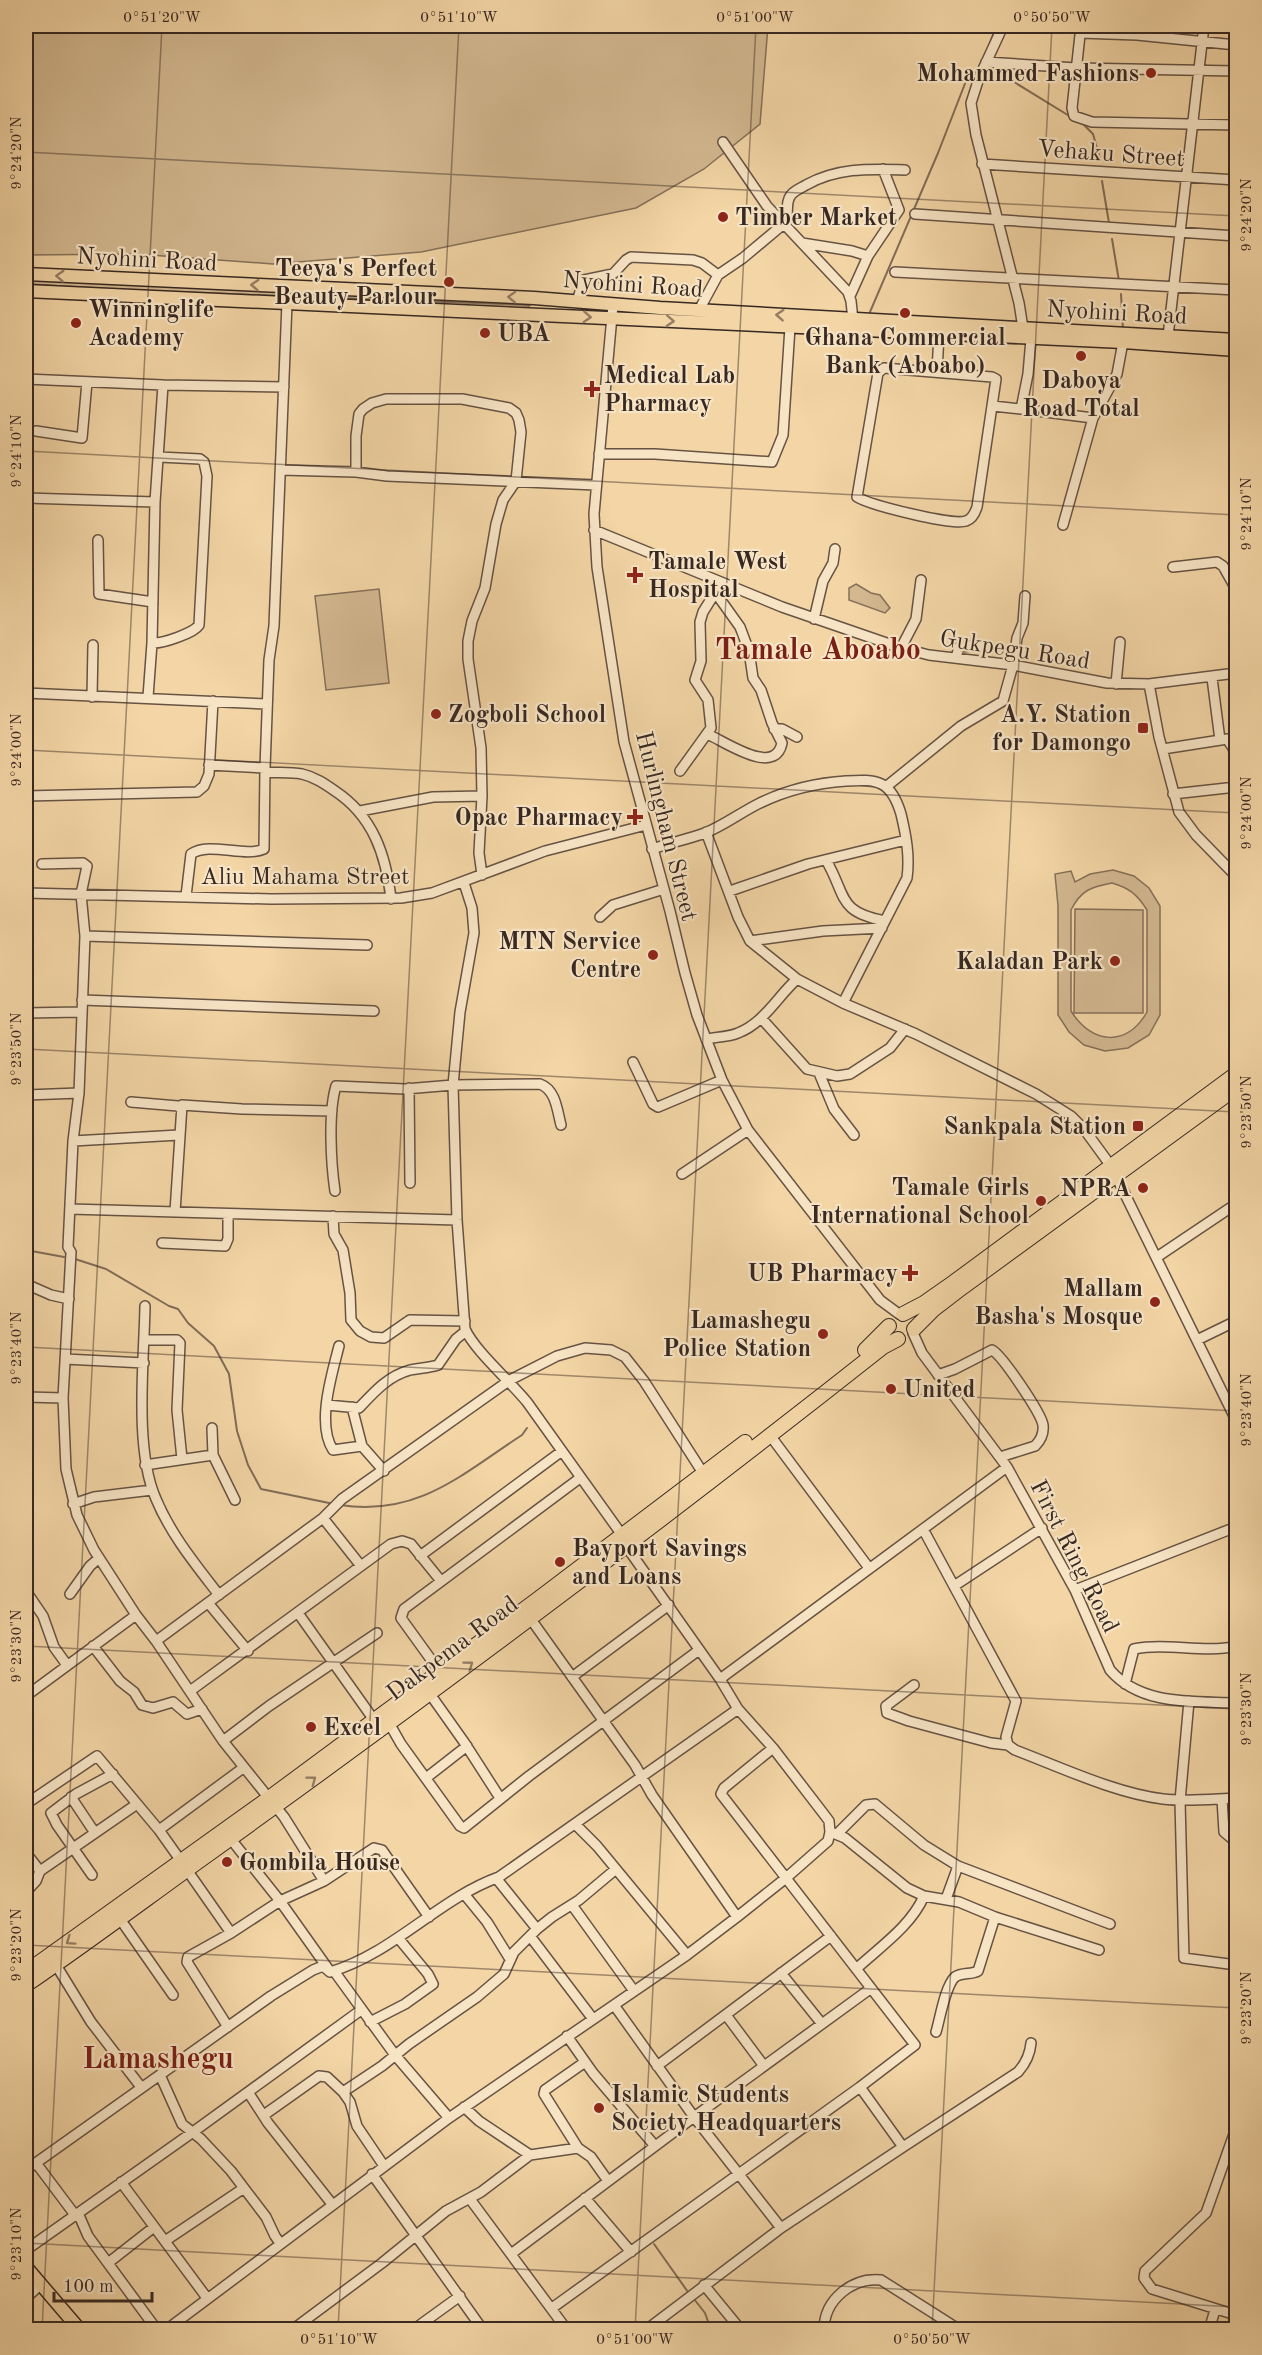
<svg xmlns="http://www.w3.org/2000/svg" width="1262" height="2355" viewBox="0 0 1262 2355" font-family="'Old Standard TT',serif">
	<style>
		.green { fill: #d3b890; stroke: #857059; stroke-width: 1.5; fill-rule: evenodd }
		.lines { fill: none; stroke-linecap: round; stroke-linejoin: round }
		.stream { stroke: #816c56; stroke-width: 2 }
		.minor-casing { stroke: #665343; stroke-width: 12 }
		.major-casing { stroke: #372822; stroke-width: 15 }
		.highway-casing { stroke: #372822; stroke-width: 16 }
		.minor { stroke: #f7e4c5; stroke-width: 9 }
		.major { stroke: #f3d5a6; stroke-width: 12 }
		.highway { stroke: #f3d5a6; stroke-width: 14 }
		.oneway { stroke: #957e64 }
		.ticks { fill: none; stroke: #372822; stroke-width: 1.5; stroke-opacity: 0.45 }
		.poi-dot { fill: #8f2418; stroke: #f7e4c5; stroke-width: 2 }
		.labels { text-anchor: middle; stroke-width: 4.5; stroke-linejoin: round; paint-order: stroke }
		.poi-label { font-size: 24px; font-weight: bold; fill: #372822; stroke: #f7e4c5; text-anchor: end }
		.street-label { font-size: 24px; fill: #372822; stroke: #f7e4c5 }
		.district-label { font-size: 30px; font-weight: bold; fill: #7a1f14; stroke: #f7e4c5 }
		.neatline { fill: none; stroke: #372822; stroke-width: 2 }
		.ticks-label { font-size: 15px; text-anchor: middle; fill: #372822 }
	</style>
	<rect width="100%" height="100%" fill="#f3d5a6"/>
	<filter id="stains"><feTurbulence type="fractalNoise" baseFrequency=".00333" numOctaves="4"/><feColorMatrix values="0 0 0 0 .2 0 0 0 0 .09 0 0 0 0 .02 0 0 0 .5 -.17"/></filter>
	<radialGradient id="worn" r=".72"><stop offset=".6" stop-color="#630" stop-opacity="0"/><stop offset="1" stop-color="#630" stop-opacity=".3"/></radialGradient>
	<path class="green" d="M26,26H768L760,124L704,169L636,208L421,252L273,264L136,254L26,255Z
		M26,278L530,302V305L528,307L515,308L26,288Z
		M856,584L871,593L880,595L890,608L885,613L849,600V588Z
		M379,589L389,683L326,690L315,596Z
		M1113,870L1134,876L1149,888L1160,906V1015L1149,1035L1128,1048L1105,1051L1084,1045L1069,1032L1058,1015V906L1055,874L1071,871L1075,882L1090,874ZM1112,883C1129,888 1137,894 1147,910V1012C1127,1047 1092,1045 1071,1011V910C1081,890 1091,887 1112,883Z
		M1075,909L1143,910V1013H1074Z"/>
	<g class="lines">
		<path class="stream" d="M988,49L996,26
			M988,66L1071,117
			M1082,123L1093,134L1100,159
			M1102,181L1109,223
			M1112,239L1119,281
			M26,284L107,289
			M172,292L530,305
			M1121,294L1123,330
			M870,312L938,153L966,81H969L982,62
			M26,1250L64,1257
			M75,1259L106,1269L169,1306L178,1309L188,1323L214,1346L229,1374L237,1431L248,1465L261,1489L334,1504
			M340,1505C418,1517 462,1474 522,1435L527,1428
			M654,2244L688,2292
			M694,2299L705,2313L711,2330"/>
		<defs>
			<path id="minor" d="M1003,26L979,78L971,103L976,135L1019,303L1023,328
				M1081,26L1072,108L1074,116L1092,122L1236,125
				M1080,33L1137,35L1236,45
				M986,62L1076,68L1236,71
				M723,142L767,206L848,292L851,301L853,320
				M982,164L1236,180
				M915,214L1236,236
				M802,243L852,251L868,256
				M895,272L1236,290
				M850,296L868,256L899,210L883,169
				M577,301L584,280L613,274L626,260L631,257L693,260L702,263L718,275
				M613,305L594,514L597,567L624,742L670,911L685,973L697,1015L722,1080L748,1130L880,1300L899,1314
				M699,310L718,275L743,258L786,222C789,213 785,202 791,195C794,191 801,188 806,185C838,167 870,169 905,170
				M1168,336L1204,26
				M1031,339L1028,374L1021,409L1093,418L1117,374L1123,342
				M884,368L992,377L996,379L977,507C975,513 972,519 966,521C953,526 870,505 857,497L878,373Z
				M937,372L939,334
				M26,379L163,385L284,387
				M993,406L1021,409
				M36,431L82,438L87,382
				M599,454H655L772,462L783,435L790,327
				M281,470L356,472L387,476L596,485
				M356,472V436L359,414L363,409L372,403L386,399H462L509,408L516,413L519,420L521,432L516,481L503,500L496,524L485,588L472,621L468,641V659L481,748L482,796
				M26,498L155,502
				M1063,525L1093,418
				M594,530L782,607L901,648L929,655L1013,665L1107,683L1149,684L1236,673
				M98,540L99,594L153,602
				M1173,567L1217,562L1223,566L1236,589
				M814,619L823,581L833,563L835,549
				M152,643C162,644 194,633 199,625L207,476L204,462L200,459L159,457
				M901,648L916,619L921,580
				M956,658L959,647L982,645
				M1212,678L1220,740
				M1116,684L1120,642
				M1149,684L1159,737L1179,812L1196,835L1236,876
				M26,693L267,704
				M92,697L93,645
				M148,697L152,643L155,502L163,385
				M774,729H782L797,737
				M707,734C723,740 775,778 782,743L772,723L761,690L753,678L749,651L740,627L715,592
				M1163,749L1227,739L1233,748L1236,760
				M209,765L265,768L269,660L274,626L287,303
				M680,771L711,728L708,700L695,680L701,661L700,622L703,612L718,588
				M265,772C277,773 290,772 302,774C315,777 325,784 335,791C373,816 386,855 391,899
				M887,786L961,726L1003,701L1013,665L1017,638L1023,623L1025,596
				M1173,794L1236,787
				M26,796L197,792L204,786L209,774L213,701
				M360,811L433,797L482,796L479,853L482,875
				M706,832L738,917L750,941
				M652,849C670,843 688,839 705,833C723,826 740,813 758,804C786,790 815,783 846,781C877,779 891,780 901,814C906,835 910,856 907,878L843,1003
				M826,860C847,896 837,912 885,921
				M42,864L83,863L87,866L81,894L85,936L79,1093L73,1141L68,1247L71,1252L63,1398L66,1469L77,1515L94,1550L136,1615L156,1641L223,1741L284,1817L324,1881
				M464,883L472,908L474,933L460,1012L453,1085L457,1220L465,1329C475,1351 510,1381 527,1402L622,1535
				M730,891L808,864L906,840
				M26,893L271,899L401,898L432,893L545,851L646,825
				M186,896L191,854C209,841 244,858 264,849L265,768
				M600,917L613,905L664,889
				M882,928L823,931L750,941L797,979L843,1003L916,1034L1036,1094L1071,1116L1084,1129L1111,1166
				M85,936L367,945
				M82,1000L374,1011
				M26,1013L80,1012
				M762,1019L807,1069L837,1076L850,1074L890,1048L905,1029
				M706,1039C716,1037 729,1037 738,1033C764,1023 777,997 797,979
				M633,1062L653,1104L658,1107L722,1080
				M819,1073L834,1109L854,1135
				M409,1088L410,1183
				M26,1095L79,1093
				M131,1102L178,1106L181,1109
				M73,1141L179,1135
				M682,1174L748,1130
				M1116,1176L1236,1420
				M335,1191C331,1164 328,1112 336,1086L405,1089L453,1085L540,1084C556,1090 557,1110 561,1125
				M70,1209L457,1220
				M175,1212L182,1105L242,1109L332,1111
				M333,1216L334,1234L343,1250L350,1293L351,1320L360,1331L371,1337L384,1338L410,1320L465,1321
				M162,1243L225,1246L228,1239V1214
				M1157,1257L1236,1204
				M26,1284L51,1295L69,1299
				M145,1306C144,1362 134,1449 156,1499C171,1535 196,1565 219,1595
				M913,1333L922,1353L1007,1467L1075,1590L1110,1670C1141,1706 1193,1701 1236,1703
				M144,1340H177L180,1343L177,1410L182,1459
				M1197,1340L1236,1321
				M339,1346C332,1374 316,1424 333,1450L362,1446
				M65,1359L144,1363
				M938,1375L955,1369L992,1350C1002,1355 1041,1413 1043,1425C1044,1434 1041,1440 1035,1446L1000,1457
				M26,1397L63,1398
				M327,1405L359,1408C374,1392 388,1376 410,1370C419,1368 429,1368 438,1365L456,1339L466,1331
				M352,1407L362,1446L384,1471
				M212,1428L213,1455L235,1500
				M769,1434L869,1568
				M145,1465L213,1455
				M73,1504L94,1497L152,1490
				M323,1518L342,1499L510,1380L557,1356L585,1348L611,1350L625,1357L644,1381L703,1473
				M923,1529L1016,1701L1006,1737L1008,1745L1015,1750C1060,1767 1115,1793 1163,1799C1187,1802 1212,1799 1236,1798
				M420,1556L562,1451
				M954,1586L1042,1528
				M1075,1590L1236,1527
				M26,1591L43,1616L54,1647L67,1665
				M70,1594L90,1566L99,1558
				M209,1604L248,1651
				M298,1613L374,1720
				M530,1618L635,1765L652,1795L737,1917
				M156,1641L323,1518L361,1566
				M93,1646L120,1681L134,1692L142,1705L153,1708L173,1702L187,1714L202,1709
				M440,1672L401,1618L404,1609L580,1478
				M572,1677L669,1605
				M720,1679L1007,1467
				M1125,1684L1134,1649C1168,1642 1203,1654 1236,1646
				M914,1685L886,1706L887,1713L909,1721L991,1743L1008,1745
				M190,1691L391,1544L402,1541L411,1544L441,1581
				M430,1694L464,1742L500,1798
				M26,1696L136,1615
				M1189,1701L1180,1801L1184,1958L1236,1965
				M389,1723L401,1744L460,1826L464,1828L529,1776L699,1650
				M223,1741L269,1706L377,1633
				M426,1778L467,1746
				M71,1797L95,1833
				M1222,1799L1224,1832L1236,1842
				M26,1804L97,1756L159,1830L181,1861
				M576,1825L597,1846L687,1955
				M159,1830L243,1768
				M833,1833L845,1838L907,1888L924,1896L959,1902L995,1917L1099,1950
				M837,1834L866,1805L875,1804L924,1845L958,1866L1110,1924
				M230,1838L280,1901L329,1970
				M26,1853L40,1871
				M187,1870L231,1933
				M92,1875L57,1825L51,1813L76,1794L113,1774
				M496,1878L537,1929
				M26,1892L36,1881L40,1871L137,1804
				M465,1895L487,1922L510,1959
				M946,1899L958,1866
				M572,1905L634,1991
				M120,1919L173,1995
				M530,1936L593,2019
				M56,1965L91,2022L141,2087
				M856,1969C880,1947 911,1926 924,1896
				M330,1972C394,1953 438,1899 499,1877L738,1709
				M781,1973L822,2024
				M614,2005L694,2117L781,2228
				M726,2015L764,2066
				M370,2022L405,2004L433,1984L428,1974L399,1939
				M228,2027L187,1962L188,1957L231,1933L280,1901L324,1881L374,1848L382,1850L429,1917
				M936,2032C940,2019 945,1986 955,1977C962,1972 971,1975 978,1971L995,1917
				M567,2036L593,2073L655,2146
				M657,2066L831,1936
				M160,2075L182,2124L201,2139L231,2171L266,2217L275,2236L280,2243
				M26,2085L28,2089L26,2094
				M860,2087L903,2147L1018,2072C1026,2063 1030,2055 1031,2043
				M248,2092L268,2123L332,2204
				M343,2092L382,2066L409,2044L477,1997L504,1974L514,1952L537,1929L552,1917L579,1900L616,1869
				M464,2107L479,2121L530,2155
				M1236,2109L1234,2134L1206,2213L1145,2271L1144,2278L1152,2289L1236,2315
				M264,2115L319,2076L327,2077L343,2092L350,2102L357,2126L384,2166
				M578,2148L544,2094L545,2090L585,2062
				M36,2163L75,2215
				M26,2170L271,1996L313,1970L323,1966L330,1972L334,1971L395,2055L449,2118
				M372,2174L483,2330
				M121,2182L207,2298
				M585,2198L631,2252
				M470,2199L567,2330
				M78,2213L88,2236L157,2330
				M165,2241L244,2188
				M26,2250L193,2132L361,2010
				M511,2254L694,2117L870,1989
				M108,2263L154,2227
				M704,2285L741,2330
				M26,2298L40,2285
				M552,2308L860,2087L915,2045L721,1794L724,1788L773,1748
				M166,2330L449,2118L687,1955L737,1917L786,1878L828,1841L830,1832L829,1821L823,1813L773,1748L738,1709L720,1679L626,1546
				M292,2330L382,2263L446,2211L481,2192L530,2155L578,2148L591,2157L608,2181
				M413,2330L460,2296
				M646,2330L781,2228L903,2147
				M824,2330C824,2299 853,2277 881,2280L960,2330
				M1209,2330L1215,2310"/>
			<path id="major" d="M26,274L534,298L660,308L1236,340
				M26,291L1123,342L1236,350
				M26,2267L80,2330"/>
			<path id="highway" d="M903,1314L924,1303L954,1282L1236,1074
				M914,1329L933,1310L963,1287L1236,1088
				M865,1350L889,1326
				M26,1972L269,1798L538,1599L745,1442
				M26,1985C89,1942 150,1896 213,1851C440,1688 664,1520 883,1347L898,1339"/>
		</defs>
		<use href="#minor" class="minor-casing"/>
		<use href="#major" class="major-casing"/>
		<use href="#highway" class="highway-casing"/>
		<use href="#minor" class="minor"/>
		<use href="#major" class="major"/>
		<use href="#highway" class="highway"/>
	</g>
	<defs><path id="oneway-chevron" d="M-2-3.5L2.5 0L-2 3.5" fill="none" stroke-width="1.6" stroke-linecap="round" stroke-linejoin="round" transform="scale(1.5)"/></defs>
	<g class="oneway">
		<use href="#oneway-chevron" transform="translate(60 276) rotate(-177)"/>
		<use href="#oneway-chevron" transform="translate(255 285) rotate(-177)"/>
		<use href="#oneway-chevron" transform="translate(512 297) rotate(-178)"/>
		<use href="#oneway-chevron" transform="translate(780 315) rotate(-176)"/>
		<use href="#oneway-chevron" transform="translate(587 317) rotate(3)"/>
		<use href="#oneway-chevron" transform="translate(670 321) rotate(3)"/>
		<use href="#oneway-chevron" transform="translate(469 1665) rotate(-37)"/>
		<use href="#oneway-chevron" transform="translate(312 1780) rotate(-37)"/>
		<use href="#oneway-chevron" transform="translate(70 1941) rotate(145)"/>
	</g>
	<path class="ticks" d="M26,152L1236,216M26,451L1236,515M26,750L1236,813M26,1049L1236,1112M26,1347L1236,1411M26,1646L1236,1709M26,1945L1236,2008M26,2243L1236,2307M42,2330L162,26M338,2330L459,26M635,2330L756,26M932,2330L1052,26M1228,2330L1236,2171"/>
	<g class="poi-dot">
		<circle cx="1151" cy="73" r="6"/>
		<circle cx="723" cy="217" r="6"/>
		<circle cx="449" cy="282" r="6"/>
		<circle cx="905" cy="313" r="6"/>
		<circle cx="76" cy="323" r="6"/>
		<circle cx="485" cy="333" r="6"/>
		<circle cx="1081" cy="356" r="6"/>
		<path d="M589 380h6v6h6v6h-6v6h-6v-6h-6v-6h6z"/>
		<path d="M632 566h6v6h6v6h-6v6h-6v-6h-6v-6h6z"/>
		<circle cx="436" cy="714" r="6"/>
		<rect x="1137" y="722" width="12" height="12" rx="3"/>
		<path d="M632 808h6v6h6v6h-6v6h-6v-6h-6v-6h6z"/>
		<circle cx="653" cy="955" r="6"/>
		<circle cx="1115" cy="961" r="6"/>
		<rect x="1132" y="1120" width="12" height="12" rx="3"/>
		<circle cx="1143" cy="1188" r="6"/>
		<circle cx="1041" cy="1201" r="6"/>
		<path d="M907 1264h6v6h6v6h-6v6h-6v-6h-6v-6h6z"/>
		<circle cx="1155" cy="1302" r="6"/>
		<circle cx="823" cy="1334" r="6"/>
		<circle cx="891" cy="1389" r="6"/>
		<circle cx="560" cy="1562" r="6"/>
		<circle cx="311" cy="1727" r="6"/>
		<circle cx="227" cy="1862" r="6"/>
		<circle cx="599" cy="2108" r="6"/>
	</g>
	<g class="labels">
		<g class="poi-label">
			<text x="1139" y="81">Mohammed Fashions</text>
			<text x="735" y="225" text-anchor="start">Timber Market</text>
			<text x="437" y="276">Teeya's Perfect<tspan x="437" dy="28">Beauty Parlour</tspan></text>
			<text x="88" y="317" text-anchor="start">Winninglife<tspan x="88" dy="28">Academy</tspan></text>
			<text x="497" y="341" text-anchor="start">UBA</text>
			<text x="905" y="345" text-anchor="middle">Ghana Commercial<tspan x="905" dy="28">Bank (Aboabo)</tspan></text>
			<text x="604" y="383" text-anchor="start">Medical Lab<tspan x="604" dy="28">Pharmacy</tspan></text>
			<text x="1081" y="388" text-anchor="middle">Daboya<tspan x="1081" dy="28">Road Total</tspan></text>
			<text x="648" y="569" text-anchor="start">Tamale West<tspan x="648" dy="28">Hospital</tspan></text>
			<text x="448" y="722" text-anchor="start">Zogboli School</text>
			<text x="1131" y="722">A.Y. Station<tspan x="1131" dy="28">for Damongo</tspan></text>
			<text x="623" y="825">Opac Pharmacy</text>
			<text x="641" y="949">MTN Service<tspan x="641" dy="28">Centre</tspan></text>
			<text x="1103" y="969">Kaladan Park</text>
			<text x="1126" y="1134">Sankpala Station</text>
			<text x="1029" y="1195">Tamale Girls<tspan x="1029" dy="28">International School</tspan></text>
			<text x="1131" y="1196">NPRA</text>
			<text x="898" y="1281">UB Pharmacy</text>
			<text x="1143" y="1296">Mallam<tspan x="1143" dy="28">Basha's Mosque</tspan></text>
			<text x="811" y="1328">Lamashegu<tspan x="811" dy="28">Police Station</tspan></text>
			<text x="903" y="1397" text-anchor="start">United</text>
			<text x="572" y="1556" text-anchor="start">Bayport Savings<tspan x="572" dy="28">and Loans</tspan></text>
			<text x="323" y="1735" text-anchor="start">Excel</text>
			<text x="239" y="1870" text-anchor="start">Gombila House</text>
			<text x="611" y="2102" text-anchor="start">Islamic Students<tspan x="611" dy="28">Society Headquarters</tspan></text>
		</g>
		<g class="street-label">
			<text transform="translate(1111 153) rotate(4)" y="8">Vehaku Street</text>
			<text transform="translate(147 259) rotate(3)" y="8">Nyohini Road</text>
			<text transform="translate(633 284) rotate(4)" y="8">Nyohini Road</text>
			<text transform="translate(1117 312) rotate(3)" y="8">Nyohini Road</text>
			<text transform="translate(1015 649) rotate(9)" y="8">Gukpegu Road</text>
			<text transform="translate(667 826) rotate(76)" y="8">Hurlingham Street</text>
			<text x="305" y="884">Aliu Mahama Street</text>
			<text transform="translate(1075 1556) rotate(63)" y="8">First Ring Road</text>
			<text transform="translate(452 1648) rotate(-37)" y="8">Dakpema Road</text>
		</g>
		<g class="district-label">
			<text x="818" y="659">Tamale Aboabo</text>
			<text x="158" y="2068">Lamashegu</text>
		</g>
	</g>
	<rect width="1262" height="2355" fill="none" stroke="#f3d5a6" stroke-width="66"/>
	<path d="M54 2292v9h98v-9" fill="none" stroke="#372822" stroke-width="3"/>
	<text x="63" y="2292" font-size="18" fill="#372822" stroke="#f7e4c5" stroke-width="4.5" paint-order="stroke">100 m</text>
	<rect x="33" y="33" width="1196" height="2289" class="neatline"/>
	<g class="ticks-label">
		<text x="162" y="22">0°51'20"W</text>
		<text x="459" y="22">0°51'10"W</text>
		<text x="755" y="22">0°51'00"W</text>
		<text x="1052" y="22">0°50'50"W</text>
		<text transform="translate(16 153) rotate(-90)" y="5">9°24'20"N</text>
		<text transform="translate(1246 215) rotate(-90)" y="5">9°24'20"N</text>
		<text transform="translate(16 451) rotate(-90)" y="5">9°24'10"N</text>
		<text transform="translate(1246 514) rotate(-90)" y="5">9°24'10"N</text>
		<text transform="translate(16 750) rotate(-90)" y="5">9°24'00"N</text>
		<text transform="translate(1246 813) rotate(-90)" y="5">9°24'00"N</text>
		<text transform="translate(16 1049) rotate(-90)" y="5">9°23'50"N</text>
		<text transform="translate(1246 1112) rotate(-90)" y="5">9°23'50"N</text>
		<text transform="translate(16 1348) rotate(-90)" y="5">9°23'40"N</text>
		<text transform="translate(1246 1410) rotate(-90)" y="5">9°23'40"N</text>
		<text transform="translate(16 1646) rotate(-90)" y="5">9°23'30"N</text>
		<text transform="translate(1246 1709) rotate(-90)" y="5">9°23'30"N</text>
		<text transform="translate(16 1945) rotate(-90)" y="5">9°23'20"N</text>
		<text transform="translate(1246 2008) rotate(-90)" y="5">9°23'20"N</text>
		<text transform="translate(16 2244) rotate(-90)" y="5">9°23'10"N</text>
		<text x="339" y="2344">0°51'10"W</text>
		<text x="635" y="2344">0°51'00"W</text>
		<text x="932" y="2344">0°50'50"W</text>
	</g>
	<rect width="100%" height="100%" filter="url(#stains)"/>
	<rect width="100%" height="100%" fill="url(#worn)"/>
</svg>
